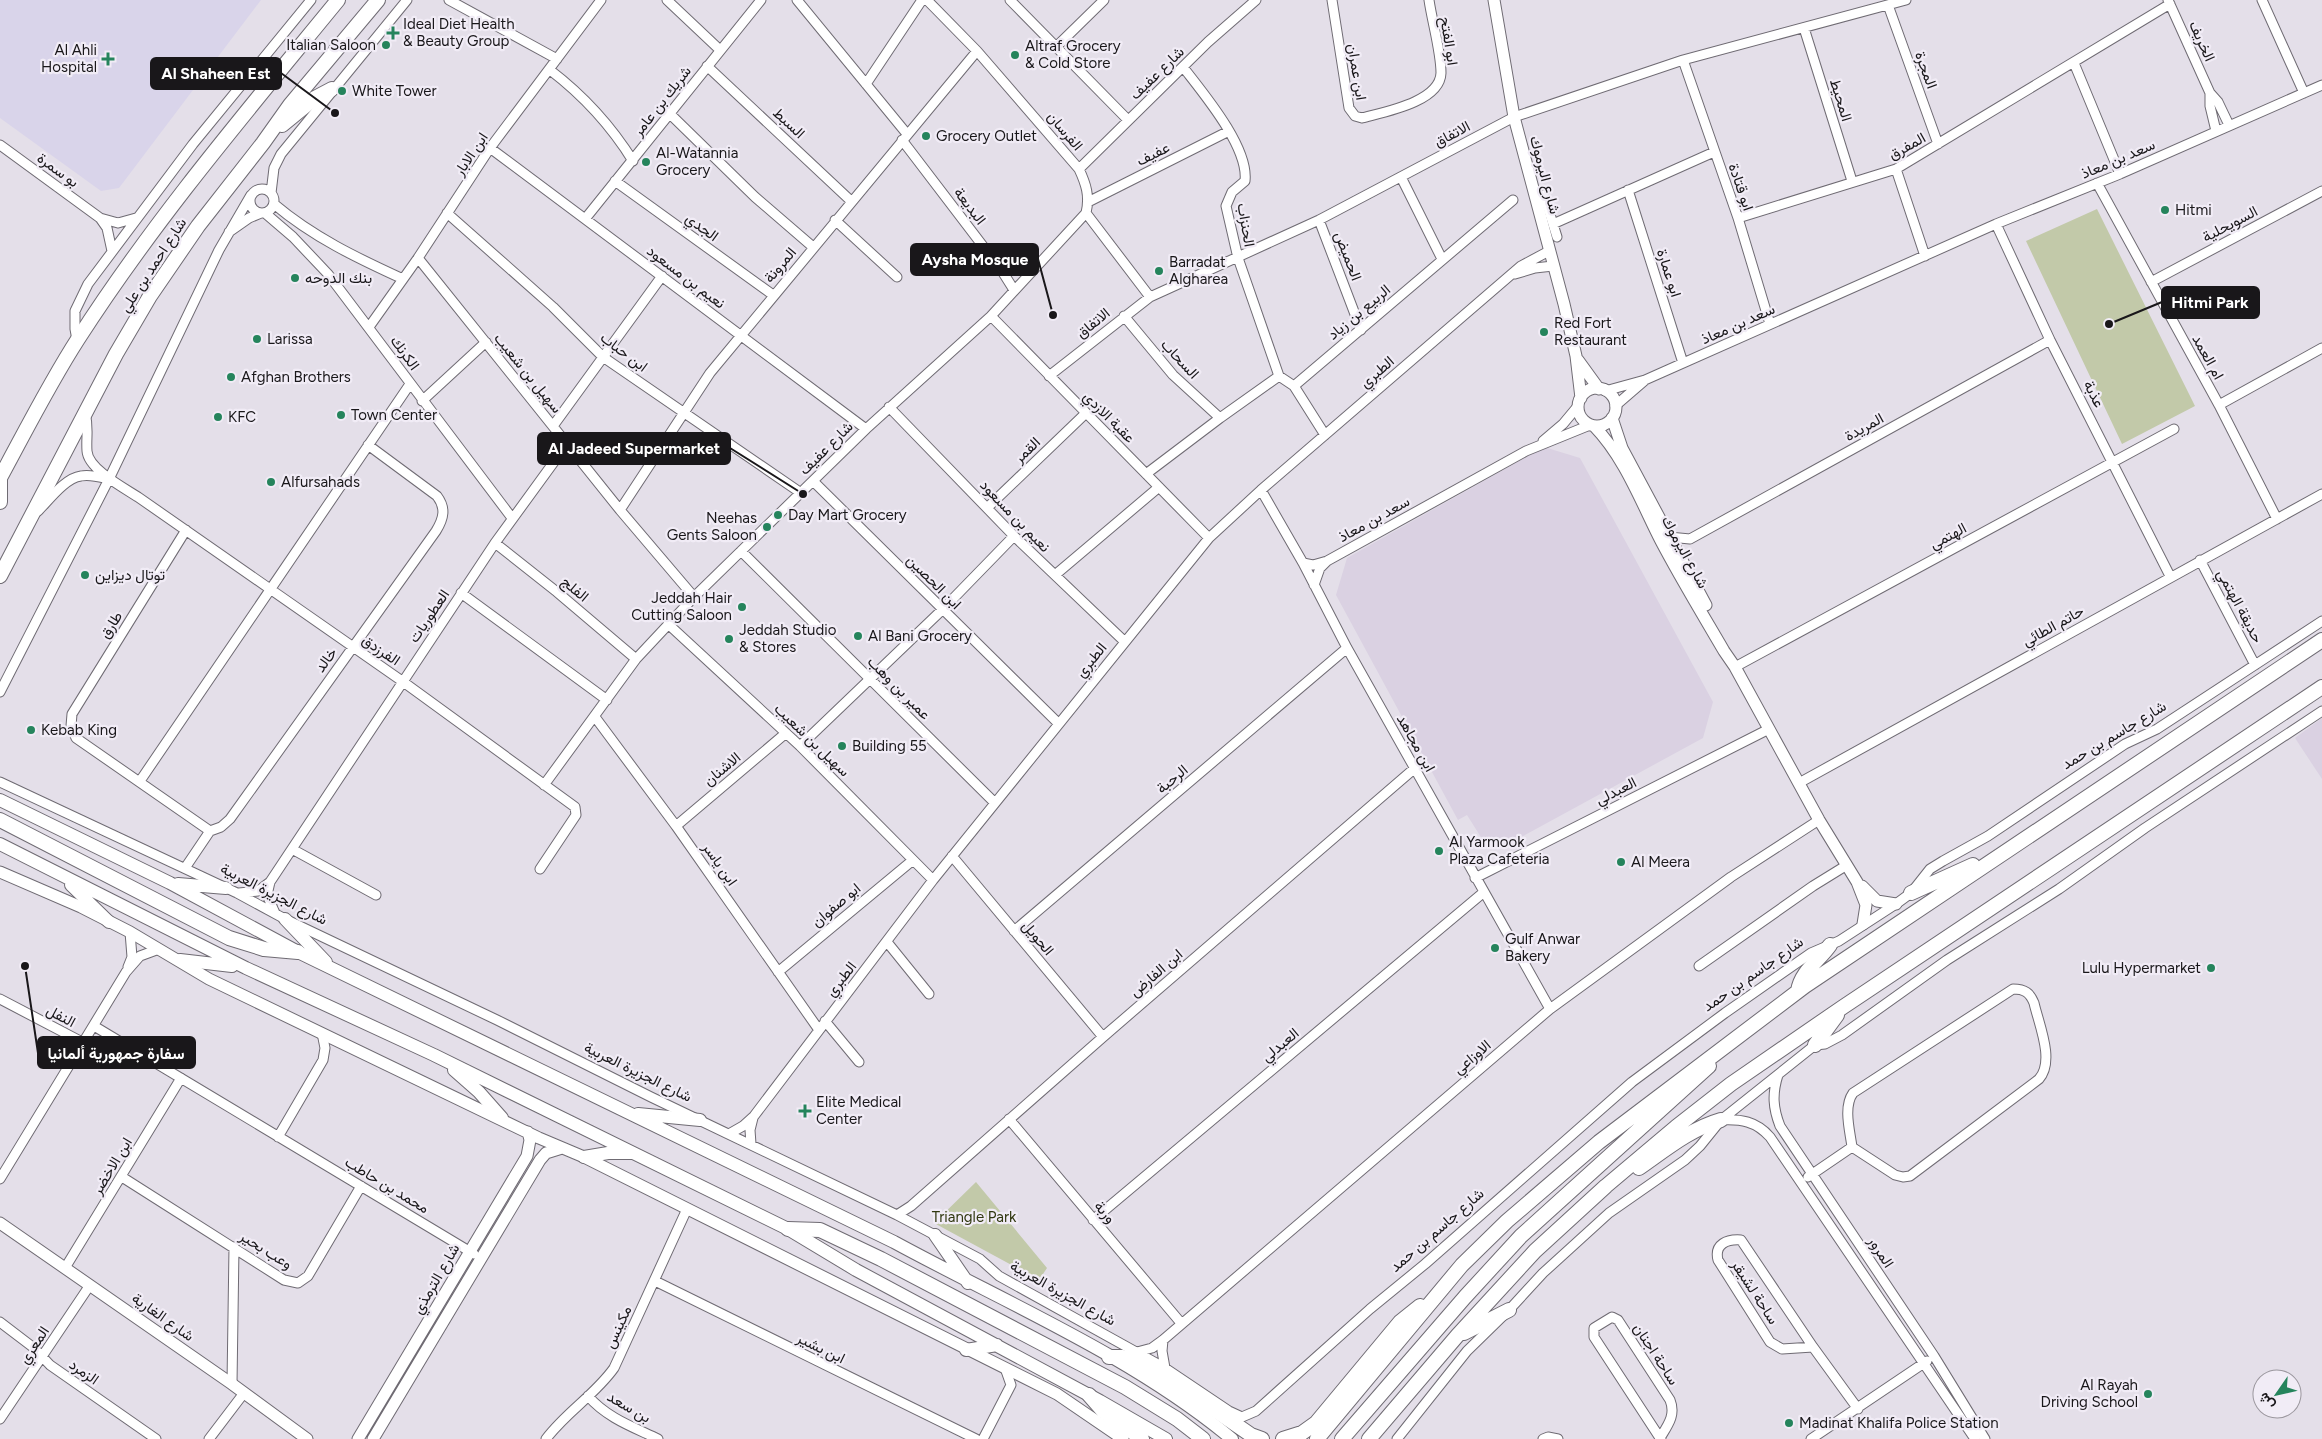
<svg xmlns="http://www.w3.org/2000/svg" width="2322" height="1439" viewBox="0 0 2322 1439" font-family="Figtree,Vazirmatn,sans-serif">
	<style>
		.built { fill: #dad1e2 }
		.medical { fill: #d9d4ea }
		.green { fill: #c2c9a9 }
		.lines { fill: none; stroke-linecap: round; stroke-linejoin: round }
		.minor-casing { stroke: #6f6b73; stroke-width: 11 }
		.tertiary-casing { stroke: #6f6b73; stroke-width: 13 }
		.secondary-casing { stroke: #6f6b73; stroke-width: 14 }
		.primary-casing { stroke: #6f6b73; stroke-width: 16 }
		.minor { stroke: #fff; stroke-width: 9 }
		.tertiary { stroke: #fff; stroke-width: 11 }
		.secondary { stroke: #fff; stroke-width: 12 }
		.primary { stroke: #fff; stroke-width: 14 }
		.poi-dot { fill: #25845c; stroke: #f1ecf6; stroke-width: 2 }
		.labels { text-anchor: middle; stroke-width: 4.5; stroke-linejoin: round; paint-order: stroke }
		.poi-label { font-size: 15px; fill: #19171a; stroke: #f1ecf6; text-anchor: start }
		.street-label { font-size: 15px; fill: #19171a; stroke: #f1ecf6 }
		.park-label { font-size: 15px; fill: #313810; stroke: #f1ecf6 }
		.leader { fill: none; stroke: #19171a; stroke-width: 2 }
		.callout-dot { fill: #19171a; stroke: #f1ecf6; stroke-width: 2 }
		.callout { fill: #19171a; stroke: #19171a; stroke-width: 2 }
		.callout-label { font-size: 16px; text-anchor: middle; font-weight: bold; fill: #fff }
	</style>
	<rect width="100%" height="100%" fill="#e4dfe9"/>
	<path class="built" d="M1544,447L1580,458L1713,702L1703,738L1503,847L1484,842L1467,815L1458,820L1336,595L1347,558Z
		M2322,718V779L2295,738Z"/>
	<path class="medical" d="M0,0H261L119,188L101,191L0,118Z"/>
	<path class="green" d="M2097,209L2195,406L2122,444L2026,241Z
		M976,1182L1047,1268L1039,1280L934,1223Z"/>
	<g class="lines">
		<defs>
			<path id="minor" d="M449,0L557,59
				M667,0L720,50
				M797,0L907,134
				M1010,0L1128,120
				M1332,0L1349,108L1355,116L1362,118C1384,112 1440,102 1441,73C1441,52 1432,21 1429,0
				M2168,0L2210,93V106L2216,131
				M2262,0L2304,93
				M1888,5L1938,144
				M1804,28L1852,181
				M1056,47L1104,0
				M1683,60L1738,218L1770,324
				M2074,63L2120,174
				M707,66L851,201
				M1183,67C1203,93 1249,147 1245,181L1232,192L1226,206L1238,258L1279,376
				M550,70C584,96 610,124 633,161
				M866,84L922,0
				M2210,93L2218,102L2229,125
				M669,113L755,197L813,247
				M902,140L1002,271L1014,290
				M0,145L100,218L118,223L136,218
				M490,148L866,429
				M1079,169L1208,42L1256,0
				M1896,169L1925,256
				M1401,177L1442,259
				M615,181L773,295
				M2097,183L2219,405L2277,519
				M250 201a12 12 0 1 1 24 0a12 12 0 1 1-24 0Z
				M1628,190L1683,363
				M271,193L274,168L281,154L407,0
				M1544,195L1557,237
				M1088,202L1229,131
				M274,204C313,237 357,258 403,279
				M265,213L293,237L328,274L512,518
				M447,213L553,307L603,357L801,493
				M1086,213L1150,297
				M100,218L107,228L112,251
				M1738,218L1896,169L2170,4
				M585,219L761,0
				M835,220L897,277
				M1319,220L1361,330
				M1553,224L1714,152
				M1996,224L2050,340L2170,576
				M229,232L249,218L261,213
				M418,258L620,510L694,597
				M1515,274L1535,268L1553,266
				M2151,282L2322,191
				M991,316L1209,538
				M1124,316L1173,375L1220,418
				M369,327L418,258L490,148L601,0
				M77,340L75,329V311L88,284L193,144L311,0
				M1049,376L1150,297L1319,220L1514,117L1683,60L1906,0
				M1294,386L1513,200
				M1605,391L1645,380L1996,224L2120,174L2322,85
				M422,401L486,342
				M2219,405L2322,348
				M1615,406L1644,381
				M889,407L1014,536L1124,641
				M85,412C89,429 86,436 87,451C88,469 124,488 138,497L402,681L575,807L576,815L540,869
				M553,426L662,276
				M1543,441L1563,424L1578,406
				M1146,474L1220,418L1279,376L1294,386L1325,435
				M813,481L1058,723
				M1261,490L1303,563L1347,648L1550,1009
				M988,507L1086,413
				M620,510L710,373L977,51
				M38,511C49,500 65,478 81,476C90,474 100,477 109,479
				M186,530L72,714L71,726L76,738L210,831
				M1669,537L1690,539L2050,340
				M495,543L557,592L636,659
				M741,551L995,803
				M2200,560L2255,665
				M1303,563L1313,565L1327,561L1526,451L1590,425
				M1055,575L1159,487
				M1314,585L1320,568L1327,561
				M461,593L607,700
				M668,624L800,746L933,880
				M1735,667L2174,429
				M0,692L109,479L219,250L251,195
				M595,717L676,826L819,1030
				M800,746L943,609L1014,536
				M140,781L410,384
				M0,782L237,893L285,919L497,1020L651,1097L897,1215L980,1259L999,1276L1165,1368L1229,1411L1242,1417L1256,1411L1370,1309L1425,1264L1632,1082L1725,1013L1811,953L1839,941L1896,904L1911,893L1930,869L1943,861L1988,836L2125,744L2157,729L2322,621
				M1799,783L2322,494
				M544,785L636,659L694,597L866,429L991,316L1086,213C1090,196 1086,184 1079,169L977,51L927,0
				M676,826L786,733
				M210,831L221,827L230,819L436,531C444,518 446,508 437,496L368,445
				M292,849L376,895
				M952,856L1103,1037
				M185,868L210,831
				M1475,878L1769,729
				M239,893L258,891L270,882
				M275,913L267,895L270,882L495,543L567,444
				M1014,931L1347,648
				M887,942L929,994
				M1699,966L1813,886L1847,865
				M128,967L132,957L130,932
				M778,972L913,860
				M2013,989C2025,989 2030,993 2034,1003C2039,1025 2055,1061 2039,1079L1910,1176L1903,1177L1895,1175L1852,1147C1850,1131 1843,1107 1853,1093Z
				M0,999L84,1043
				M825,1021L859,1062
				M94,1026L474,1254
				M1778,1075C1772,1094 1773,1108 1780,1126L1934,1356L1985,1439
				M1009,1119L1181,1323
				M1721,1120C1741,1119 1756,1121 1770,1137L1975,1439
				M729,1134L743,1126L754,1116L933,880L1209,538L1261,490L1521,266L1549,251
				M278,1137L323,1060L325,1048L322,1033
				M751,1144L750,1130L753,1118
				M122,1177L284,1280L298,1283L308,1276L361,1186
				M1808,1177L1852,1147
				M0,1179L126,972L140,956L159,949
				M897,1215L911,1206L1103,1037L1415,768
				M1093,1220L1484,892
				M65,1268L181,1078
				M655,1281L976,1439
				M0,1322L34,1348L50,1365L156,1439
				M1163,1340L1162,1351L1165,1368
				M1813,1347L1782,1349L1770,1342L1718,1260C1714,1244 1727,1239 1741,1240L1813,1347L1858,1409
				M1137,1352L1152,1348L1163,1340L1550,1009L1731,877L1819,820
				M232,1384L234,1247
				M588,1396C607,1418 633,1427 658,1439
				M0,1419L90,1285
				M1660,1438C1668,1425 1676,1415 1670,1400L1618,1320L1612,1317L1594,1328V1337L1660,1438L1661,1439
				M209,1439L244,1393
				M546,1439C566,1412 595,1395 614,1368L687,1209
				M983,1439L1011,1385L1005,1368
				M1397,1439L1467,1351L1509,1310L1543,1273L1609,1213L1685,1160L1700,1146L1721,1120L1815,1045L1825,1044L1842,1035L1947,960L2059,889L2145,828L2322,711
				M1543,1439L1548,1437L1558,1439
				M1811,1439L1927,1361"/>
			<path id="tertiary" d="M1494,0L1514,117L1564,304L1576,356L1581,398
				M1578,360L1599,389
				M1578 407a19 19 0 1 1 38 0a19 19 0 1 1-38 0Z
				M1612,418L1622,448L1706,605
				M1594,426C1625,458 1641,502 1661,541C1681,579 1703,615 1724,651L1735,667L1819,820L1857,882L1866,905L1863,924
				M0,872L81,907L130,932L209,979L539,1138L584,1157L1057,1394L1123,1439
				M1862,886L1877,901L1896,904
				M0,1223L232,1384L307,1439
				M358,1439L527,1156L530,1140L528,1132
				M373,1439L540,1160L546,1153L562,1148"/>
			<path id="secondary" d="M0,800L170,883L298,952L894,1242C1008,1304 1132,1356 1232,1439
				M0,844L246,968L434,1055L788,1229L856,1270L1100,1401L1166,1439
				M178,884L226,888
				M71,885L109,922
				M285,919L326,962
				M180,960L232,966
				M454,1070L479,1092L502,1118
				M638,1114L700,1120
				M584,1157L608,1153H633
				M935,1235L968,1283
				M966,1350L997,1345"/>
			<path id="primary" d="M282,125L315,98L332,89
				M0,478C25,432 49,384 78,339C155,219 248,110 338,0
				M0,502V477
				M0,576L116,354L150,296L198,226L263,143L290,105L378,0
				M0,820L229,938L264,949L298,952
				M1911,893L1973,865
				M1798,991C1801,971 1819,961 1830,945
				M1815,1045L1837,1015
				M1639,1168C1665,1150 1690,1129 1721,1120
				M788,1229L820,1230L881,1259L1125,1387L1177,1419L1203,1439
				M1464,1333L1509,1310
				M1109,1357H1123L1136,1362L1193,1395L1251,1435L1262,1439
				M1089,1395L1103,1411L1142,1439
				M1283,1439L1302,1433L1316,1423L1400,1322L1420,1306
				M1317,1439L1462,1265L1507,1221L1599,1142L1805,986L2322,640
				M1342,1439L1465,1297L1521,1236L1709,1066
				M1369,1439L1457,1336L1535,1251L1606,1186L1676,1127L1731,1084L1843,1007L2322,687"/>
		</defs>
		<use href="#minor" class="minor-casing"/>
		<use href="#tertiary" class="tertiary-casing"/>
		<use href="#secondary" class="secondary-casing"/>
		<use href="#primary" class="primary-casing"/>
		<use href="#minor" class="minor"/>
		<use href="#tertiary" class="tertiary"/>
		<use href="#secondary" class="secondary"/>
		<use href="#primary" class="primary"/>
	</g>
	<g class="poi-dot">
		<path d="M390.5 25.5h5v5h5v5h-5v5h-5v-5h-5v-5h5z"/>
		<circle cx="386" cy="45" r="5"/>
		<circle cx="1015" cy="55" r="5"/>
		<path d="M105.5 51.5h5v5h5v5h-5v5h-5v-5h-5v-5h5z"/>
		<circle cx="342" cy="91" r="5"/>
		<circle cx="926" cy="136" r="5"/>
		<circle cx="646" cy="162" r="5"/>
		<circle cx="2165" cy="210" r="5"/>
		<circle cx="1159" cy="271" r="5"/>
		<circle cx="295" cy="278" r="5"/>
		<circle cx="1544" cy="332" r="5"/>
		<circle cx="257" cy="339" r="5"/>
		<circle cx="231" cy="377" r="5"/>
		<circle cx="341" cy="415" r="5"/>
		<circle cx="218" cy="417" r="5"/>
		<circle cx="271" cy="482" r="5"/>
		<circle cx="778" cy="515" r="5"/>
		<circle cx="767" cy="527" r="5"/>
		<circle cx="85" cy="575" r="5"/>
		<circle cx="742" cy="607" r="5"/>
		<circle cx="858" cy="636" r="5"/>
		<circle cx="729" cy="639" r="5"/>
		<circle cx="31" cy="730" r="5"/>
		<circle cx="842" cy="746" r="5"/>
		<circle cx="1439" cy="851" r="5"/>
		<circle cx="1621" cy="862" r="5"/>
		<circle cx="1495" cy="948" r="5"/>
		<circle cx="2211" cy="968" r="5"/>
		<path d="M802.5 1103.5h5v5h5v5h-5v5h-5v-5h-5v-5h5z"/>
		<circle cx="2148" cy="1394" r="5"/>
		<circle cx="1789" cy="1423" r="5"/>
	</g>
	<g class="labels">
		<g class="poi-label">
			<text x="403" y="29">Ideal Diet Health<tspan x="403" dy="17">&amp; Beauty Group</tspan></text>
			<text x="376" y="50" text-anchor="end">Italian Saloon</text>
			<text x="1025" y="51">Altraf Grocery<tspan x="1025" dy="17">&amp; Cold Store</tspan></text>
			<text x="97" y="55" text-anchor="end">Al Ahli<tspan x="97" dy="17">Hospital</tspan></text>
			<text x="352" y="96">White Tower</text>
			<text x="936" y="141">Grocery Outlet</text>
			<text x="656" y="158">Al-Watannia<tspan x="656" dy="17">Grocery</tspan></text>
			<text x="2175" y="215">Hitmi</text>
			<text x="1169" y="267">Barradat<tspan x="1169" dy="17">Algharea</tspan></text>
			<text x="305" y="283">بنك الدوحه</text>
			<text x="1554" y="328">Red Fort<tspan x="1554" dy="17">Restaurant</tspan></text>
			<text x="267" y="344">Larissa</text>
			<text x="241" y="382">Afghan Brothers</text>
			<text x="351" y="420">Town Center</text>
			<text x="228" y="422">KFC</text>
			<text x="281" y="487">Alfursahads</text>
			<text x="788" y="520">Day Mart Grocery</text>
			<text x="757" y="523" text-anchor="end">Neehas<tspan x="757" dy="17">Gents Saloon</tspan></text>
			<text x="95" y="580">توتال ديزاين</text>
			<text x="732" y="603" text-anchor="end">Jeddah Hair<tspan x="732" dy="17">Cutting Saloon</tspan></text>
			<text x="739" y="635">Jeddah Studio<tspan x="739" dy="17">&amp; Stores</tspan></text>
			<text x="868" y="641">Al Bani Grocery</text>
			<text x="41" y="735">Kebab King</text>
			<text x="852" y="751">Building 55</text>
			<text x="1449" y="847">Al Yarmook<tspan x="1449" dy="17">Plaza Cafeteria</tspan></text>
			<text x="1631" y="867">Al Meera</text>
			<text x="1505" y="944">Gulf Anwar<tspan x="1505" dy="17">Bakery</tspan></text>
			<text x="2201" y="973" text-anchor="end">Lulu Hypermarket</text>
			<text x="816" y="1107">Elite Medical<tspan x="816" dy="17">Center</tspan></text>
			<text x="2138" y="1390" text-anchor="end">Al Rayah<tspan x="2138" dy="17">Driving School</tspan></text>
			<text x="1799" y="1428">Madinat Khalifa Police Station</text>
		</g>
		<g class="street-label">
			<text transform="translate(1449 41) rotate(81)" y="5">ابو الفتح</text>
			<text transform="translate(2202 41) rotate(66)" y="5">الخريف</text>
			<text transform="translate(1926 70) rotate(70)" y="5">المجرة</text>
			<text transform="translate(1357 72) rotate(81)" y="5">ابن عمران</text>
			<text transform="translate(1157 73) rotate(-44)" y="5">شارع عفيف</text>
			<text transform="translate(1841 100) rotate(73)" y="5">المحيط</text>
			<text transform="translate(662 101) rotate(-52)" y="5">شريك بن عامر</text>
			<text transform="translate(789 123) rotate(43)" y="5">السبط</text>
			<text transform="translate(1065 131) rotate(50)" y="5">الفرسان</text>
			<text transform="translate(1452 134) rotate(-28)" y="5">الاتفاق</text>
			<text transform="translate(1907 146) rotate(-29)" y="5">المفرق</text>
			<text transform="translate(471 154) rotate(-56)" y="5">ابن الابار</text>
			<text transform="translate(1153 154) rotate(-27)" y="5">عفيف</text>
			<text transform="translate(2118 159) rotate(-23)" y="5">سعد بن معاذ</text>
			<text transform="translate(58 170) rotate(36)" y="5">بو سمرة</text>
			<text transform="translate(1545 175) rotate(75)" y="5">شارع اليرموك</text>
			<text transform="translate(1741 187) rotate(71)" y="5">ابو قتادة</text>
			<text transform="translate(970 206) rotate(53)" y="5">البديعة</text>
			<text transform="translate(2230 224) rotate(-28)" y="5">السويحلية</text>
			<text transform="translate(1246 225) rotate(80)" y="5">الحنزاب</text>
			<text transform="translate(702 227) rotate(36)" y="5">الجدي</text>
			<text transform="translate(1348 256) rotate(69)" y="5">الحميض</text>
			<text transform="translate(153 265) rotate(-57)" y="5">شارع احمد بن علي</text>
			<text transform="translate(780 265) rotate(-50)" y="5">المرونة</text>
			<text transform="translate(1669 273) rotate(72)" y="5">ابو عمارة</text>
			<text transform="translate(686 277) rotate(37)" y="5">نعيم بن مسعود</text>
			<text transform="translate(1359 312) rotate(-40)" y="5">الربيع بن زياد</text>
			<text transform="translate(1093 323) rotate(-39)" y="5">الاتفاق</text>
			<text transform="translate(1738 324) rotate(-24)" y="5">سعد بن معاذ</text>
			<text transform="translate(624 352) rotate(37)" y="5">ابن حباب</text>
			<text transform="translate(405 353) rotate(54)" y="5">الكرنك</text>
			<text transform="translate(2208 357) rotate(61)" y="5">ام العمد</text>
			<text transform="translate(1180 359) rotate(47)" y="5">السحاب</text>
			<text transform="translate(1377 372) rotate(-41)" y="5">الطبري</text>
			<text transform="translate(528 373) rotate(51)" y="5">سهيل بن شعيب</text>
			<text transform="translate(2094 394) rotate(63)" y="5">عذبة</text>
			<text transform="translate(1109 417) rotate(45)" y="5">عقبة الازدي</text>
			<text transform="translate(1864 427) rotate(-29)" y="5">المريدة</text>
			<text transform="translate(826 448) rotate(-45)" y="5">شارع عفيف</text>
			<text transform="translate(1027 450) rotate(-44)" y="5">القمر</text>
			<text transform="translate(1015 516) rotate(46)" y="5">نعيم بن مسعود</text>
			<text transform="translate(1374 519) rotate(-29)" y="5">سعد بن معاذ</text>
			<text transform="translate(1948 536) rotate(-28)" y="5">الهتمي</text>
			<text transform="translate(1685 552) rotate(61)" y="5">شارع اليرموك</text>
			<text transform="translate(934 582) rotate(45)" y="5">ابن الحصين</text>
			<text transform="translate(575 589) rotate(40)" y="5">الفلج</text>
			<text transform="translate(2240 606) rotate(62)" y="5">حديقة الهتمي</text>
			<text transform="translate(429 616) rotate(-56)" y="5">العطوريات</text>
			<text transform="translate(111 625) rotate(-58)" y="5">طارق</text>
			<text transform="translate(2053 626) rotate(-29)" y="5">حاتم الطائي</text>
			<text transform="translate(381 650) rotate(34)" y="5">الفرزدق</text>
			<text transform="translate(326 660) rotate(-54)" y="5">خالد</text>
			<text transform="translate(1091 660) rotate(-51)" y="5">الطبري</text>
			<text transform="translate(899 688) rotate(45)" y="5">عمير بن وهب</text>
			<text transform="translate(2114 735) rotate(-31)" y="5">شارع جاسم بن حمد</text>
			<text transform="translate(812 740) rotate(44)" y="5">سهيل بن شعيب</text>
			<text transform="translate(1416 743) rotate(61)" y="5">ابن مجاهد</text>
			<text transform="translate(722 769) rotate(-40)" y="5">الاشنان</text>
			<text transform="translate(1172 779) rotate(-40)" y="5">الرحبة</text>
			<text transform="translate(1616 791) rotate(-27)" y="5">العبدلي</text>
			<text transform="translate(720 864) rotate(55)" y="5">ابن ياسر</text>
			<text transform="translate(274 894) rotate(27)" y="5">شارع الجزيرة العربية</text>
			<text transform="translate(836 905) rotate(-40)" y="5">ابو صفوان</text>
			<text transform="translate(1038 938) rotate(50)" y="5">الحويل</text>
			<text transform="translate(1156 973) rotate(-41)" y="5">ابن الفارض</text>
			<text transform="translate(1753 974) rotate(-35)" y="5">شارع جاسم بن حمد</text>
			<text transform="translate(841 979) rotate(-52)" y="5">الطبري</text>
			<text transform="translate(61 1016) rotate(28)" y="5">النفل</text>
			<text transform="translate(1280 1045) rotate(-40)" y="5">العبدلي</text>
			<text transform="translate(1472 1057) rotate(-40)" y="5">الاوزاعي</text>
			<text transform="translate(638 1072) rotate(26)" y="5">شارع الجزيرة العربية</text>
			<text transform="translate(112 1166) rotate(-59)" y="5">ابن الاخضر</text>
			<text transform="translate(387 1185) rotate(31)" y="5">محمد بن حاطب</text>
			<text transform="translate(1105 1212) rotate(50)" y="5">وربة</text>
			<text transform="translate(1437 1230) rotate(-41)" y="5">شارع جاسم بن حمد</text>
			<text transform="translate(266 1250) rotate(32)" y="5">وعب بحير</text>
			<text transform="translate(1881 1252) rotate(57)" y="5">المرور</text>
			<text transform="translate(436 1279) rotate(-60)" y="5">شارع الترمذي</text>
			<text transform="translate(1755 1292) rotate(57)" y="5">ساحة لشيقر</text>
			<text transform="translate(1063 1293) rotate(29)" y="5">شارع الجزيرة العربية</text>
			<text transform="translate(163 1317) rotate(35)" y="5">شارع الغارية</text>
			<text transform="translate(618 1327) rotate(-65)" y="5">مكينس</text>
			<text transform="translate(34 1345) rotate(-56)" y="5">المعري</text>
			<text transform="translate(821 1348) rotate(26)" y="5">ابن بشير</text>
			<text transform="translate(1656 1354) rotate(57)" y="5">ساحة اجنان</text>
			<text transform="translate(84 1372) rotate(35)" y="5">الزمرد</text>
			<text transform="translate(629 1407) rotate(30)" y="5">بن سعد</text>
		</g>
		<g class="park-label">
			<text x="974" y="1222">Triangle Park</text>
		</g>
	</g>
	<path class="leader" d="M335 113L281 73M1053 315L1038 259M2109 324L2162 302M803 494L730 448M25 966L38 1053"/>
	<g class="callout-dot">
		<circle cx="335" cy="113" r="5"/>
		<circle cx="1053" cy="315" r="5"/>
		<circle cx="2109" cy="324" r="5"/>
		<circle cx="803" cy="494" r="5"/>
		<circle cx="25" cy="966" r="5"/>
	</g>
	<g class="callout">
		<rect x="151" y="58" width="130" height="31" rx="5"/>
		<rect x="911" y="244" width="127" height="31" rx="5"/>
		<rect x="2162" y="287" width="97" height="31" rx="5"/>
		<rect x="538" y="433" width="192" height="31" rx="5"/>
		<rect x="38" y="1037" width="157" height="31" rx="5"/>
	</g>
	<g class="callout-label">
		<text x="216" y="79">Al Shaheen Est</text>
		<text x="975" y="265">Aysha Mosque</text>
		<text x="2210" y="308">Hitmi Park</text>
		<text x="634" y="454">Al Jadeed Supermarket</text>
		<text x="116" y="1059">سفارة جمهورية ألمانيا</text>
	</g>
	<g transform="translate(2277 1394) rotate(236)"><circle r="24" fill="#f1ecf6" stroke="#9b979e"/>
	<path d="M0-4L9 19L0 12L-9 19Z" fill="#25845c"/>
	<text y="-8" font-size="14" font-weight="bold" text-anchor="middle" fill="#19171a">ش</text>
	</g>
</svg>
